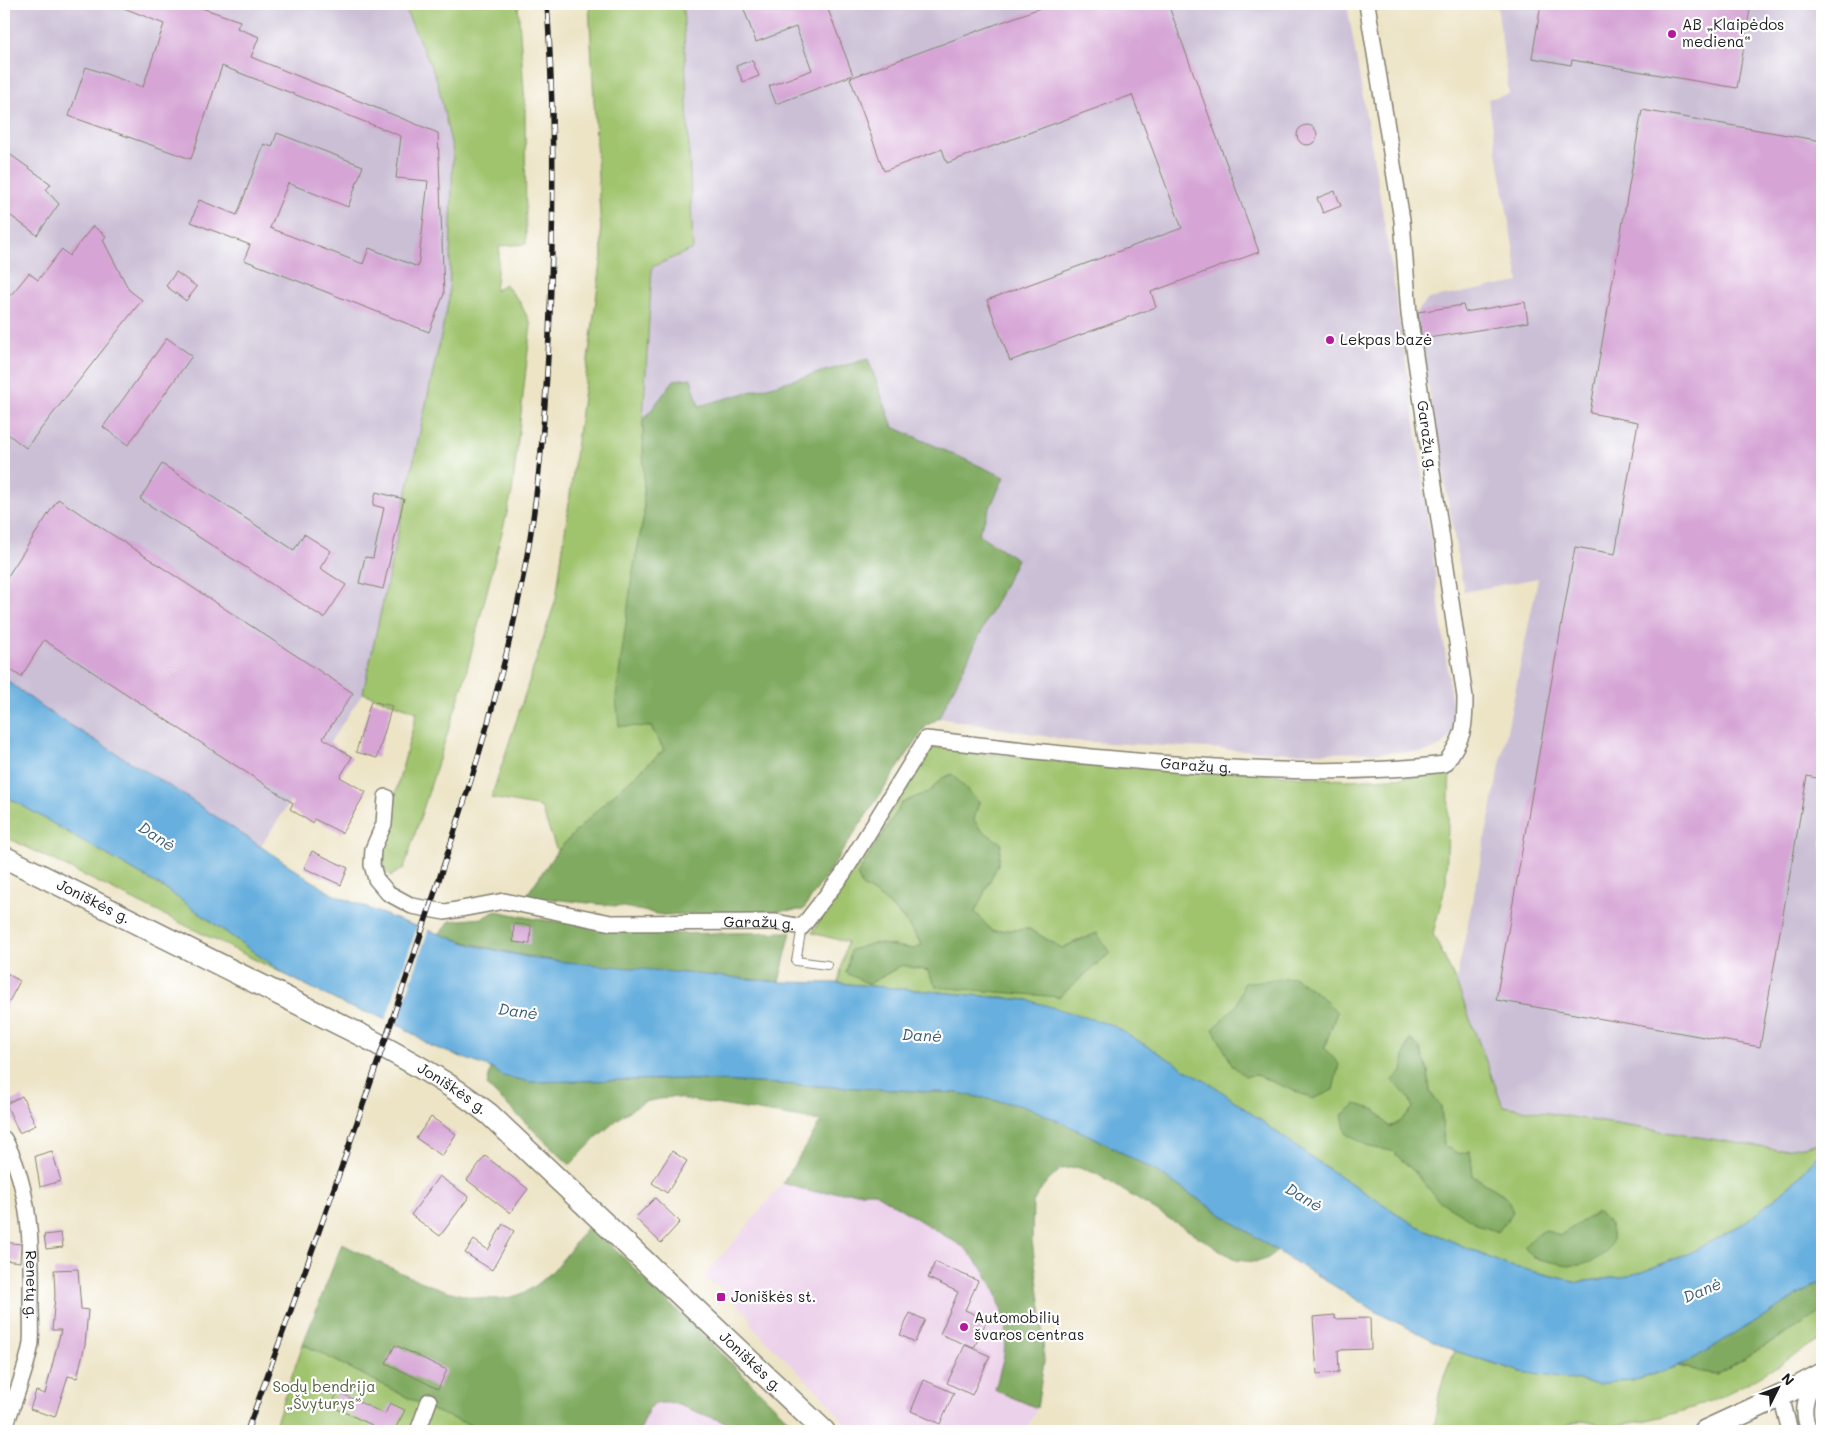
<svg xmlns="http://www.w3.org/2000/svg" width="1826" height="1435" viewBox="0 0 1826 1435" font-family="Mali,sans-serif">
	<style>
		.built { fill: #ecd1ea }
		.industrial { fill: #cbbfd5 }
		.green { fill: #a0c46e; stroke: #5e7045; fill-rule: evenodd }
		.forest { fill: #80aa61; stroke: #4e633e }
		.water { fill: #66afde; stroke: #41667d }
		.pier { fill: #ede4c6 }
		.building { fill: #d6a5d5 }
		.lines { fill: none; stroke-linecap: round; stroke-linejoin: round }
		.lane-casing { stroke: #848071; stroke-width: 10 }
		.street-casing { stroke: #848071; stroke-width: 18 }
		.secondary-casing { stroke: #848071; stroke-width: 24 }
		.lane { stroke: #fff; stroke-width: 8 }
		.street { stroke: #fff; stroke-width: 15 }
		.secondary { stroke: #fff; stroke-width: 21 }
		.rail-casing { stroke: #1c1c1c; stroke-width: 5.5 }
		.rail { stroke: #fff; stroke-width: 4; stroke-dasharray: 11; stroke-linecap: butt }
		.poi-dot { fill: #b5179e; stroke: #fff; stroke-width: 2 }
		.labels { text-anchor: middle; stroke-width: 4.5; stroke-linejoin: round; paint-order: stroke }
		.poi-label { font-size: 15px; fill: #1c1c1c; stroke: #fff; text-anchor: start }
		.street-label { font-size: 15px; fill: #1c1c1c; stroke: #fff }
		.park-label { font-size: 15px; fill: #515f3d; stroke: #fff }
		.water-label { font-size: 16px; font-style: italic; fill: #3d5e73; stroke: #fff }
	</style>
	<rect width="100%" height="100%" fill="#fff"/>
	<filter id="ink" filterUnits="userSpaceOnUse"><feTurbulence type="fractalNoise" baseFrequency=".02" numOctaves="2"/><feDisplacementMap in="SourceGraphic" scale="10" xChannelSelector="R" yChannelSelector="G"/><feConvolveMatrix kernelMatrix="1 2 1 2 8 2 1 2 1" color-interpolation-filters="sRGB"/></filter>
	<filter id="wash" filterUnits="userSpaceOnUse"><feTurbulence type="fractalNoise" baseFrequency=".0096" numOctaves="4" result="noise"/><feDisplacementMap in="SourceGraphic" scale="20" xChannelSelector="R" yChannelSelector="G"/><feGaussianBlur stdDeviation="1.12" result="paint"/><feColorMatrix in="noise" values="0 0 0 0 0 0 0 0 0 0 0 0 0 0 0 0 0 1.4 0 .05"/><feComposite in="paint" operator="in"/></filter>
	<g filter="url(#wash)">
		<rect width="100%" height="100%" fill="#ede4c6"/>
		<path class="built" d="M783,1183L812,1192H873L965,1248L984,1270L997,1295L1006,1329L1004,1355L995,1390L1037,1408L1026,1431H850L828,1401L753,1328L750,1317L723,1289L703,1278Z
			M657,1403H673L748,1431H640L649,1408Z"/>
		<path class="industrial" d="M4,4H403L437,80L453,152L449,300L363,693L260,847L176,790L46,710L4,678Z
			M683,4H1347L1382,208L1419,449L1453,712L1454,731L1445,743L1435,749L1424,752L1295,753L1074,741L939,718L1017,559L978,535L1004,477L893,427L868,359L699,406L674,380L643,421L652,267L693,249Z
			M1497,4H1822V1143L1779,1150L1503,1107L1456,982L1538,578L1464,592L1415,313L1428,299L1519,282L1488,99L1509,94Z"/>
		<path class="green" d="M403,4H518L525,105L526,244L500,246L495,291L505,284L519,301L531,324L512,493L463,685L404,868L391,876L385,870L380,852L417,712L363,693L449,299L453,152L437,80Z
			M589,4H683L693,249L652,267L643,421L644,515L632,577L651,727L664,750L601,806L557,851L541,807L491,798L556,599L602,255Z
			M933,747L1112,768L1182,767L1345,780L1414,777L1450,768L1446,883L1433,934L1456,982L1503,1106L1779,1150L1822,1143V1150L1792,1184L1746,1222L1686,1255L1629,1276L1578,1282L1506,1265L1413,1224L1306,1154L1217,1088L1028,1000L838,983L847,942L812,933ZM942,778L979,802L973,820L981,830L1001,844L998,864L974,912L992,931L1029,929L1062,948L1083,938L1110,953L1059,997L1030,993L902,965L869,984L874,943L914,949L922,945C906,920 888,899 862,886L902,803L930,791ZM1237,1005L1337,1012L1324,1048L1313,1099L1257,1075L1245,1076L1213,1029ZM1410,1039L1428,1071L1430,1092L1441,1107L1444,1146L1459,1154L1470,1151L1473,1176L1506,1196L1415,1172L1392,1151L1370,1147L1376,1110L1389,1127L1400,1122L1413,1108C1404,1083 1398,1064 1410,1039ZM1576,1227L1579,1265L1534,1258L1546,1230L1559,1236Z
			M4,795L164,888L286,975L4,836Z
			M1822,1312V1339C1775,1367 1726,1400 1672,1414C1657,1418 1623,1426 1608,1425C1586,1425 1580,1413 1559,1431H1435C1436,1399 1441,1380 1455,1351L1521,1372L1640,1379L1678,1366L1716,1375Z
			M303,1344L434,1411L486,1431H273Z"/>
		<path class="forest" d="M868,359L893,427L1004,477L978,534L1017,559L939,718L926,726L803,910L662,915L624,907L526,896L557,851L601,806L664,750L651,727L619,726L616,697L632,577L644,515L643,421L674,380L691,378L699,406Z
			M952,774L979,802L974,820L981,830L1001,843L998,864L975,912L992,931L1029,929L1062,948L1097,933L1110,953L1059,997L936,987L928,971L902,965L869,984L846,973L851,950L874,943L914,949L922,945C908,920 887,899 862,886L857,875L902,803L930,791L942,778Z
			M496,911L536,919L663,934L791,932L779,982C666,971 548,970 439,934L450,921L482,918Z
			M1294,977L1322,997L1337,1012L1324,1048L1339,1064L1333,1090L1313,1099L1257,1075L1245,1076L1233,1066L1213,1029L1237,1005L1244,983Z
			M1410,1039L1420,1048L1428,1071L1430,1092L1441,1107L1444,1146L1459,1154L1470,1151L1473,1176L1506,1196L1513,1212L1498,1232L1481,1226L1438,1200L1415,1172L1392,1151L1370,1147L1346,1134L1342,1115L1356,1104L1376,1110L1389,1127L1400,1122L1413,1108L1409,1098L1392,1081L1402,1072L1404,1056Z
			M491,1068L503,1076L531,1082L679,1079L958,1093L1028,1107L1099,1140L1157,1172L1277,1251C1262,1265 1255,1262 1236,1260L1095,1173L1076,1167L1061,1169L1043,1186L1033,1202L1032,1241L1042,1315L1044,1362L1037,1408L995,1390L1004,1355L1006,1328L997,1295L984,1270L965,1248L873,1192H812L783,1183L821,1121L671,1097L644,1102L623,1115L597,1137L570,1165L487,1086Z
			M1597,1212C1626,1232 1610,1259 1580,1265C1569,1267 1545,1260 1534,1258L1524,1247L1534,1236L1546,1230L1559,1236Z
			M589,1224L800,1431H748L673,1403H657L649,1408L640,1431H486L434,1411L303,1344L342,1244C389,1266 478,1319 527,1291C553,1277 572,1247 589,1224Z
			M1822,1281V1312L1716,1375L1678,1366L1688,1362Z"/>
		<path class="water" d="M4,678L46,710L176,790L332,894L401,921L472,945L536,959L779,982L838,983L1028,1000L1112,1025L1217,1088L1306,1154L1413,1224L1506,1265L1578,1282L1629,1276L1686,1255L1746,1222L1792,1184L1822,1150V1281L1688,1362L1640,1379L1598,1384L1521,1372L1455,1351L1382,1315L1277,1251L1157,1172L1099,1140L1028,1107L958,1093L679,1079L531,1082L503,1076L491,1068L431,1046L401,1026L375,1015L349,1007L286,975L164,888L4,795Z"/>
		<path class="pier" d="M418,924L429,928L396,1026L385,1022Z"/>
		<g id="blocks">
			<path class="building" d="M114,4H190L240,21L237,28L259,37L251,57L438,133L444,294L429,332L244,260L250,245L191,222L199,200L237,215L264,144L272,147L277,133L363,166L348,207L288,183L270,228L363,264L369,248L418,267L428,181L396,178L401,136L222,66L191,159L69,116L86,67L143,87L164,24Z
				M742,4H826L853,75L776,104L769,86L812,70L796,27L756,42Z
				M1051,4H1168L1259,252L1151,292L1156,307L1010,361L987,300L1182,228L1132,95L947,163L942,149L884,171L850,78Z
				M1541,4H1751L1737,88L1572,60L1571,65L1532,58Z
				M752,60L759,76L743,82L736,66Z
				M1642,110L1822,141V779L1807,776L1760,1047L1496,1000L1575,547L1615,554L1638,422L1590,413Z
				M1297 135a10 10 0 1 1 20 0a10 10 0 1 1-20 0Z
				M4,150L51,184L46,190L59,204L37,235L4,211Z
				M1335,191L1341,206L1323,213L1317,198Z
				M93,226L106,236L103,240L129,290L142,300L26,448L4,431V290L11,295L29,273L38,280L62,249L69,256Z
				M176,272L197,287L186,301L166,286Z
				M1525,302L1528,322L1422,339L1418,312L1463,305L1465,312Z
				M167,338L192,356L128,445L103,427Z
				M162,464L294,550L304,534L331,551L320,568L346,585L324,618L140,499Z
				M376,492L404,499L383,589L359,583L365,557L373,558L384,508L373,505Z
				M58,499L353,693L323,738L352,757L340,777L366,792L342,833L314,819L312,823L290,809L293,803L44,640L21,677L4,665V582Z
				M371,701L392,706L377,758L356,752Z
				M312,851L348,868L341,885L304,868Z
				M514,924L531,925L530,944L513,942Z
				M4,972L20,981L4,1011Z
				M22,1096L36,1125L19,1133L6,1104Z
				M431,1117L456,1134L442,1156L416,1138Z
				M52,1151L61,1181L40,1187L35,1156Z
				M672,1151L687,1161L667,1193L652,1183Z
				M485,1156L528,1189L510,1213L467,1180Z
				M439,1176L469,1197L440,1236L411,1215Z
				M655,1198L680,1222L661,1243L635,1218Z
				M503,1224L514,1231L492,1270L465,1253L474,1240L488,1250Z
				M61,1233L63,1247L46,1249L44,1235Z
				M4,1242L21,1244L20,1262L4,1260Z
				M935,1262L978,1281L965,1310L987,1320L974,1348L940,1334L958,1292L928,1278Z
				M78,1269L81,1309L88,1310L85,1345L77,1378L68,1376L55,1417L30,1409L36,1391L45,1394L61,1330H52L55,1296L54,1270Z
				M910,1313L925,1320L915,1342L900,1335Z
				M1335,1315V1319L1370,1318L1371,1349L1338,1350L1339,1372L1317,1374L1313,1317Z
				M395,1345L447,1370L438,1389L386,1363Z
				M965,1345L990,1356L972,1395L947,1383Z
				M924,1380L954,1393L940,1424L911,1411Z
				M338,1392L385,1414L390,1403L405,1410L394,1431H369L372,1425L331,1406Z"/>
		</g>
	</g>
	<g filter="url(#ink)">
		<use href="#blocks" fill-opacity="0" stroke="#848071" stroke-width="1"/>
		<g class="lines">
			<defs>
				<path id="lane" d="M802,927L796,961L827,965"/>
				<g id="street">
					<path id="s1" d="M386,797L384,824L373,849L372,865L376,879L388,893L412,906L445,912L504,901L611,923L776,922L802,927L843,874L926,739C1035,751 1143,764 1252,769C1317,772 1381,772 1445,764C1464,736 1465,730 1465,697L1409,314L1402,220L1367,4"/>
					<path id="s2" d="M4,1139C31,1187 32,1250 31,1304C31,1317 32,1330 31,1343C27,1370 12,1404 4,1431"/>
					<path d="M1781,1396L1790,1431"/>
					<path d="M418,1431L429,1401"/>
					<path d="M1810,1431C1800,1412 1806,1397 1814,1379"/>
				</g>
				<g id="secondary">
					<path id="s3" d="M4,857L365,1037C408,1060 450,1083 489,1114L824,1431"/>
					<path d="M1705,1431L1781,1396L1822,1374"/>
				</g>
			</defs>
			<use href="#lane" class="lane-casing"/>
			<use href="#street" class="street-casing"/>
			<use href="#secondary" class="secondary-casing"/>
			<use href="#lane" class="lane"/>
			<use href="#street" class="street"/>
			<use href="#secondary" class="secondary"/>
			<defs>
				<path id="rail" d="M247,1431C306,1271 362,1110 416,949C457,825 500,701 524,572C539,494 545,416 549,337C554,225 555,115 547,4"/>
			</defs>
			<use href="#rail" class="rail-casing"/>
			<use href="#rail" class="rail"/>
		</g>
	</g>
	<g class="poi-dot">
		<circle cx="1672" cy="34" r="5"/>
		<circle cx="1330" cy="340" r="5"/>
		<rect x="716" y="1292" width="10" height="10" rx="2.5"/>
		<circle cx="964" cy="1327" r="5"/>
	</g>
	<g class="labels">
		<g class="poi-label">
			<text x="1682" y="30">AB „Klaipėdos<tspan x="1682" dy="17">mediena“</tspan></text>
			<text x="1340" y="345">Lekpas bazė</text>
			<text x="731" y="1302">Joniškės st.</text>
			<text x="974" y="1323">Automobilių<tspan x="974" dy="17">švaros centras</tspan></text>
		</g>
		<g class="street-label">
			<text transform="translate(1427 436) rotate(82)" y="5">Garažų g.</text>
			<text dy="5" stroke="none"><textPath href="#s1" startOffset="1022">Garažų g.</textPath></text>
			<text dy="5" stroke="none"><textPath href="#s3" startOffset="100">Joniškės g.</textPath></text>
			<text dy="5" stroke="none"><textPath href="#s1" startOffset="482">Garažų g.</textPath></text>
			<text dy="5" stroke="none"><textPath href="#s3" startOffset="505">Joniškės g.</textPath></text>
			<text dy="5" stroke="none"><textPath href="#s2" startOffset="150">Renetų g.</textPath></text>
			<text dy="5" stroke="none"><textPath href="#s3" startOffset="910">Joniškės g.</textPath></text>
		</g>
		<g class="park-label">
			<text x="324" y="1392">Sodų bendrija<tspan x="324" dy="17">„Švyturys“</tspan></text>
		</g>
		<g class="water-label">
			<text transform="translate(157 836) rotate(33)" y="6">Danė</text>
			<text transform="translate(518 1011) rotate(8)" y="6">Danė</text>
			<text transform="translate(922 1035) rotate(3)" y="6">Danė</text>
			<text transform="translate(1304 1197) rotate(31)" y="6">Danė</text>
			<text transform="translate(1702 1290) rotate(-23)" y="6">Danė</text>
		</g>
	</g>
	<rect width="1826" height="1435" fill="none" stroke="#fff" stroke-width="20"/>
	<g transform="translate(1778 1388) rotate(48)" stroke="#ffffff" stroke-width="4" paint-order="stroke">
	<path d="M0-4L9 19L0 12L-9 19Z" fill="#1c1c1c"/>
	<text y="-8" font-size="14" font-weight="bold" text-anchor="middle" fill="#1c1c1c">N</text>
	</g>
</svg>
